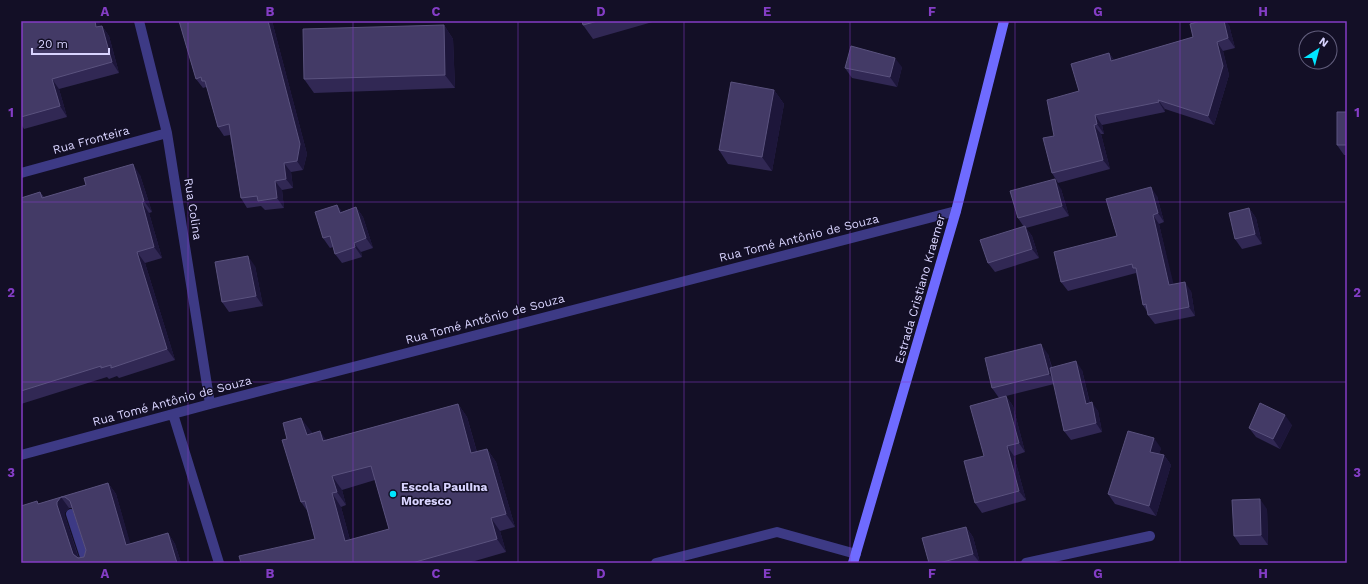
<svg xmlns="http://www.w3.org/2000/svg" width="1368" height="584" viewBox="0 0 1368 584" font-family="'Work Sans',sans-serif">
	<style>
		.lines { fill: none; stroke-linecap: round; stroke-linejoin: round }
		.minor { stroke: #3d3a85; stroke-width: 10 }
		.secondary { stroke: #6f6bff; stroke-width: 10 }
		.wall { fill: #312854; fill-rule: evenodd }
		.shaded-wall { fill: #1d163a }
		.building { fill: #433a66; stroke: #5a527e; fill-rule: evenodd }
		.grid { fill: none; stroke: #843dc5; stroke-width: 1; stroke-opacity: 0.55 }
		.poi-dot { fill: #00e5ff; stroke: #130f26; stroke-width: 1.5 }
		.labels { text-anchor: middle; stroke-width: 3; stroke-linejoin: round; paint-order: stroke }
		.street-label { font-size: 12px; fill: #d9d4ff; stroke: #130f26 }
		.poi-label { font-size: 12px; font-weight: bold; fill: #d9d4ff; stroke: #130f26; text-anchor: start }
		.neatline { fill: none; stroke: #843dc5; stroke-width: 1.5 }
		.grid-label { font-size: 13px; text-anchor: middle; font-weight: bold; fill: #843dc5 }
	</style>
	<rect width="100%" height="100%" fill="#130f26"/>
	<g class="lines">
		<path class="minor" d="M139,21L167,133L210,404
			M21,173L167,133
			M173,414L219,563
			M21,455L210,404L956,211
			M71,514L87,563
			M656,563L777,532L856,554
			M1026,563L1150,536"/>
		<path class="secondary" d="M853,563L956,211L1004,21"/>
	</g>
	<path class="wall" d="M21,21L102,26L109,36L119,73L59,89L67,117L24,129L21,124Z
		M179,21H272L307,154L303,170L291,172L293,188L282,190L284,208L265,210L261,206L247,208L241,198L230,135L224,136L218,127L207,88L206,87L203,88L196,79Z
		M582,21H656L593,39L583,25Z
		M444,25L453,39L455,88L314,93L304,79Z
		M1229,25L1235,48L1223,51L1229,75L1214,125L1165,109V112L1102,125L1104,134H1101L1110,169L1058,183L1052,173L1054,136L1079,91L1109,53L1114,60L1193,37Z
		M902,67L897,87L852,78L845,68Z
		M774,90L784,104L772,171L728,164L719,150Z
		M1347,112V155H1344L1337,145Z
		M140,175L152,212L149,213L162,258L145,263L175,360L119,378L117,376L109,379L107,377L21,404V198L40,192L44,197Z
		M1061,189L1069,216L1026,228L1032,236L1039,258L995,272L988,263L1024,227L1018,218Z
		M1157,196L1164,222L1159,224L1173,285L1191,291L1195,316L1155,324L1148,315V313L1143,305L1136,273L1068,291L1061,282L1117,236Z
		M337,205L342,212L356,207L363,217L373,248L361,252L362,257L342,263L335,254L333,247L330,248L323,238Z
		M1249,208L1256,218L1262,244L1242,249L1235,239Z
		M255,266L263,306L229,312L222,302Z
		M1048,354L1052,367L1082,370L1090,403L1098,411L1102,432L1071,440L1064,431L1054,384L1006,396L1013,406L1025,452L1014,456L1026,500L982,513L975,503L984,456L999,398L992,388Z
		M458,404L467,417L477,452L487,449L496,462L515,527L500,531L506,552L468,563H241L315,539L308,512L301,502L287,439L311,431L312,434L326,440ZM375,480L389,529L350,540L341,507L346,505L342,490Z
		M1292,425L1280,449L1256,437L1249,428Z
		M1161,448L1159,454L1164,455L1171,465L1156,516L1115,504L1108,494Z
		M108,483L116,494L130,544L168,533L175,544L181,563H21L37,501L39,504ZM69,508H72L86,550L84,557L79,558L65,516V512Z
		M1267,509L1268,545H1240L1234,536Z
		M966,527L973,537L980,563H929Z"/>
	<path class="shaded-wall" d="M95,21H99L104,38L96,27Z
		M268,21H272L307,154L303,170L297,161Z
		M1224,21H1226L1229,25L1235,48L1228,38Z
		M444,25L453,39L455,88L445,75Z
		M102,26L109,36L119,73L112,62Z
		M1217,42L1223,51L1229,75L1214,125L1208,116Z
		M1109,53L1115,62L1111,61Z
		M895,58L902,67L897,87L890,77Z
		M52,79L59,89L67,117L60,106Z
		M774,90L784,104L772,171L762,157Z
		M1158,100L1165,109V112L1159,102Z
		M1095,115L1102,125L1104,134L1097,124Z
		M1094,125L1101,134L1110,169L1103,160Z
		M284,163L291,172L293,188L286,179Z
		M133,164L140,175L152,212L144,201Z
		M1055,179L1061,189L1069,216L1062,206Z
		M275,181L282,190L284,208L277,198Z
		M1151,187L1157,196L1164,222L1158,213Z
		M142,202L149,213L162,258L154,247Z
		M337,205L344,214L340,213Z
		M356,207L363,217L373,248L366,238Z
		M1249,208L1256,218L1262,244L1255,234Z
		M1153,215L1159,224L1176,294L1169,285Z
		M1025,226L1032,236L1039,258L1032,249Z
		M354,243L361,252L362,257L355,247Z
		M137,252L145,263L175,360L167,349Z
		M248,256L255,266L263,306L256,296Z
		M1185,282L1191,291L1195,316L1189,307Z
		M1041,344L1048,354L1056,384L1049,374Z
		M1076,361L1082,370L1092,413L1086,404Z
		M1006,396L1013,406L1025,452L1019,443Z
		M1092,402L1098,411L1102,432L1096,423Z
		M458,404L467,417L481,467L471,453Z
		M1285,415L1292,425L1280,449L1273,439Z
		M301,418L311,431L316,448L307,435Z
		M320,431L329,444L323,441Z
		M1154,438L1161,448L1157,461L1150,452Z
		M1007,446L1014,456L1026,500L1019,491Z
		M487,449L496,462L515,527L506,514Z
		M1164,455L1171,465L1156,516L1149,506Z
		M332,476L342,490L346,505L337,492Z
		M108,483L116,494L134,556L126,545Z
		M332,493L341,507L354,555L345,541Z
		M61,497L69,508L65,512V516L80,563L73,554L57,505V502Z
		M1260,499L1267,509L1268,545L1261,535Z
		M491,518L500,531L506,552L497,539Z
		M966,527L973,537L980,563L973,554Z
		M168,533L175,544L181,563H177Z"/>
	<path class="building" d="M21,21H95L96,27L102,26L112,62L52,79L60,106L21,117Z
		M179,21H268L300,144L297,161L284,163L286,179L275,181L277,198L258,201L257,196L241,198L229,124L218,127L205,81H202L201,77L196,79Z
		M582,21H598L583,25Z
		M1200,21H1224L1228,38L1217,42L1223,66L1208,116L1158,100L1159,102L1095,115L1097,124L1094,125L1103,160L1052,173L1043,138L1054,136L1047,100L1079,91L1071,64L1109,53L1111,61L1193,37L1190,24Z
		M444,25L445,75L304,79L303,29Z
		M851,46L895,58L890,77L845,68Z
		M731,82L774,90L762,157L719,150Z
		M1337,112H1347V145H1337Z
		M133,164L144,201L142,202L154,247L137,252L167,349L111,368V365L101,368V366L21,391V198L40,192L42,198L86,185L84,178Z
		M1055,179L1062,206L1018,218L1010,191Z
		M1151,187L1158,213L1153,215L1169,285L1185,282L1189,307L1148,315L1146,304L1143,305L1136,268H1133L1132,264L1061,282L1054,252L1117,236L1106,199Z
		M337,205L340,213L356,207L366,238L354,243L355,247L335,254L330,236L323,238L315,212Z
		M1249,208L1255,234L1235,239L1229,213Z
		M1025,226L1032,249L988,263L980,240Z
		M248,256L256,296L222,302L215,262Z
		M1041,344L1049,374L992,388L985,358Z
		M1076,361L1086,404L1092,402L1096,423L1064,431L1050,368Z
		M1006,396L1019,443L1007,446L1019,491L975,503L964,461L984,456L970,406Z
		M1260,403L1285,415L1273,439L1249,428Z
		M458,404L471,453L487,449L506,514L491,518L497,539L412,563H241L239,556L315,539L305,501L301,502L282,440L287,439L283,423L301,418L307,435L320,431L323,441ZM371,466L389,529L345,541L332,493L337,492L332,476Z
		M1128,431L1154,438L1150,452L1164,455L1149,506L1108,494Z
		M108,483L126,545L168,533L177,563H21V506L37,501L38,504ZM61,497H65L70,501L86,550L84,557L78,558L73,554L57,505V502Z
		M1260,499L1261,535L1234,536L1232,500Z
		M966,527L973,554L939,563H929L922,538Z"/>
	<path class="grid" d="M188,21V563M353,21V563M518,21V563M684,21V563M850,21V563M1015,21V563M1180,21V563M21,202H1347M21,382H1347"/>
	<circle class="poi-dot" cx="393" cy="494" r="4"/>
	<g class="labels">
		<g class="street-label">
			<text transform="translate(91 140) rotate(-15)" y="4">Rua Fronteira</text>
			<text transform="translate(193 209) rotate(81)" y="4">Rua Colina</text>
			<text transform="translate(799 238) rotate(-14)" y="4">Rua Tomé Antônio de Souza</text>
			<text transform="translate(920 289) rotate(-74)" y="4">Estrada Cristiano Kraemer</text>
			<text transform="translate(485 319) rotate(-15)" y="4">Rua Tomé Antônio de Souza</text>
			<text transform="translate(172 401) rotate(-15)" y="4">Rua Tomé Antônio de Souza</text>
		</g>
		<g class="poi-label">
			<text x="401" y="491">Escola Paulina<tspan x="401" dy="14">Moresco</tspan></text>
		</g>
	</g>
	<rect width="1368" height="584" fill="none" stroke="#130f26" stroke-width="44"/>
	<g transform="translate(1318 50) rotate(36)"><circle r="19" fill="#130f26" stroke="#625e7d"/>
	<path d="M0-3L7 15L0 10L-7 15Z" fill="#00e5ff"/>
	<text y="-6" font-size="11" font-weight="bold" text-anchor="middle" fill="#d9d4ff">N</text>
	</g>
	<path d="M32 48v6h77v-6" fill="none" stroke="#d9d4ff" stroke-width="2"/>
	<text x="38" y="48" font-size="12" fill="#d9d4ff" stroke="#130f26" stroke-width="3" paint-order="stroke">20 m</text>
	<rect x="22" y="22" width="1324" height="540" class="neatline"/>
	<g class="grid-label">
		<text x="105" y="16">A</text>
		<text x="270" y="16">B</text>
		<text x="436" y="16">C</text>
		<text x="601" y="16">D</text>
		<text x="767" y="16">E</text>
		<text x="932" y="16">F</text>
		<text x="1098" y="16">G</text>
		<text x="1263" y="16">H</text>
		<text x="11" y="117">1</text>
		<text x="1357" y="117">1</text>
		<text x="11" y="297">2</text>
		<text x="1357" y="297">2</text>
		<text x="11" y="477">3</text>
		<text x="1357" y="477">3</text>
		<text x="105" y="578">A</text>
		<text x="270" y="578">B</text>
		<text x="436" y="578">C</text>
		<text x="601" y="578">D</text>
		<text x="767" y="578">E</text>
		<text x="932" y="578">F</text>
		<text x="1098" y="578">G</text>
		<text x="1263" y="578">H</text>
	</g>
</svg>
